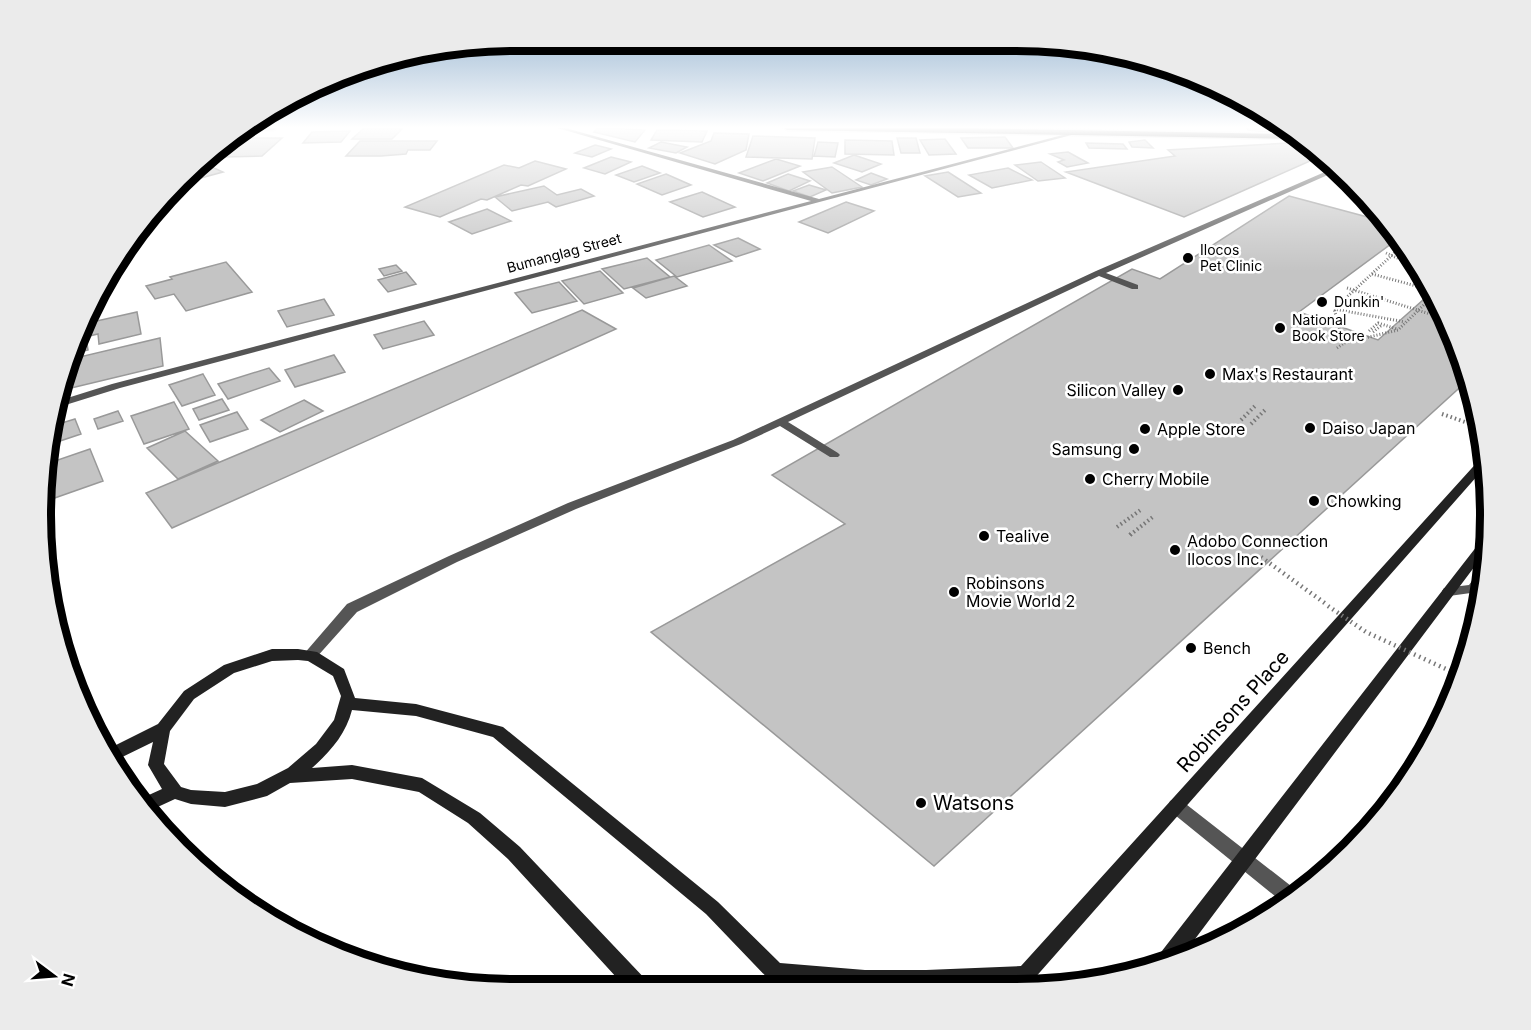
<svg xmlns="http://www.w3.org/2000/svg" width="1531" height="1030" viewBox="0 0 1531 1030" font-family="Inter,sans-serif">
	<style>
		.building { fill: #c4c4c4; stroke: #999; stroke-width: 1.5 }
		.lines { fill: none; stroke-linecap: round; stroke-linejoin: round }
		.highway-casing { stroke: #dbdbdb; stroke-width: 3 }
		.path-far2 { stroke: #777; stroke-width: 3; stroke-dasharray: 1 2; stroke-linecap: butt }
		.path-far1 { stroke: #777; stroke-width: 4; stroke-dasharray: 1.5 3; stroke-linecap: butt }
		.path { stroke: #777; stroke-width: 4.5; stroke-dasharray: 1.5 4; stroke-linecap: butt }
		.lane { fill: #555; fill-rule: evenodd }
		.street { fill: #555; fill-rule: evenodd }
		.secondary { fill: #222; fill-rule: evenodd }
		.highway { fill: #000; fill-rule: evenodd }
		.path-bridge-far1 { stroke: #777; stroke-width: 3; stroke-dasharray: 1 2; stroke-linecap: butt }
		.path-bridge { stroke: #777; stroke-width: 4.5; stroke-dasharray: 1.5 4; stroke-linecap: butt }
		.poi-dot { fill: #000; stroke: #fff; stroke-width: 2 }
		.labels { text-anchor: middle; stroke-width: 5; stroke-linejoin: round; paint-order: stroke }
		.far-poi-label { font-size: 14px; fill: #000; stroke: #fff; text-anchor: start }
		.far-street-label { font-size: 14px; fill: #000; stroke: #fff }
		.poi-label { font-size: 16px; fill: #000; stroke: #fff; text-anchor: start }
		.near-street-label { font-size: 20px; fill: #000; stroke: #fff }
		.near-poi-label { font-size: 20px; fill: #000; stroke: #fff; text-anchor: start }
		.rim { fill: none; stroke: #000; stroke-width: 8 }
	</style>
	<rect width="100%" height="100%" fill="#fff"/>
	<path class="building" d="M1246,127H1273L1276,133L1248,130Z
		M597,128L645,130L635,142L594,132Z
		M363,129H402L392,139H352Z
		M657,130L707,131L702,142L651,140Z
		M350,131L341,142L303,143L312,132Z
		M714,133L749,134L746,150L715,164L680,153L711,141Z
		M753,136L815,138L812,159L746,157Z
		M1005,137L1013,148H968L961,138Z
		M247,138H282L262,156L225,157Z
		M897,138H916L920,153H901Z
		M945,139L956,154L929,155L920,140Z
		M845,140L892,141L894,155L845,154Z
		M1145,140L1153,148L1132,147L1129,142Z
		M360,141H437L430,150H408L406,154L381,156H346Z
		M661,142L687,147L676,153L649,148Z
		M818,142L838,143L835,157L814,156Z
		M1086,143L1123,144L1127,149L1089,148Z
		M1289,143L1319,157L1184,217L1066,172L1175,156L1168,150Z
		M595,145L611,149L592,157L575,153Z
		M1068,152L1088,163L1067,167L1058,162L1064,160L1050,154Z
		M854,155L881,164L862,172L834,163Z
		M611,157L631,162L605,174L584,168Z
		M776,159L800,166L763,181L739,173Z
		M535,161L566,169L528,186L521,185L487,200L481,199L440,217L405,207L504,165L519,168Z
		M1041,162L1065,178L1038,181L1015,165Z
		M205,164L223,172L186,182Z
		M642,166L660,173L634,182L616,175Z
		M832,167L862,187L832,193L803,172Z
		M1008,168L1032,180L992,188L969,175Z
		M948,172L981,193L958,197L925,176Z
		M871,173L887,179L871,185L856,180Z
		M666,174L691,185L662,195L637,184Z
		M788,174L810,181L789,191L767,183Z
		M809,185L826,190L810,197L793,191Z
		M544,186L557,195L581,189L594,196L556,207L548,202L512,211L495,197Z
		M702,192L735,207L703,217L670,202Z
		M1289,196L1386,222L1399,238L1299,312L1378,340L1432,292L1454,333L1468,380L934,866L651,632L845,524L772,475L1132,269L1160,279Z
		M846,202L874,211L828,233L799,222Z
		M487,209L511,221L472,234L449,222Z
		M738,238L760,249L736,257L714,245Z
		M709,245L732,261L677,277L656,260Z
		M647,258L670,277L624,289L602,269Z
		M226,262L252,292L186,311L174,294L155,299L146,286L172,279L170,277Z
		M396,265L402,271L384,276L379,269Z
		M600,271L623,293L584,304L562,281Z
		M406,272L416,284L388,292L378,280Z
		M674,276L687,286L646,298L633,288Z
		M559,282L577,301L532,313L515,293Z
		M324,299L334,315L287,327L278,311Z
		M582,310L616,329L172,528L146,493Z
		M137,312L141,334L99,344L98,334L85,337L83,324Z
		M424,321L434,335L383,349L374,335Z
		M86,337L88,350L72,354L75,340Z
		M160,338L163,366L67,389L71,359Z
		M334,355L345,372L295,387L285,370Z
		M269,368L280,381L228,399L218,384Z
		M203,374L215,395L182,406L169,385Z
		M222,399L229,410L199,420L193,409Z
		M304,400L323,411L280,432L261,420Z
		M174,402L189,429L144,444L131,416Z
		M118,411L123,421L98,429L94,419Z
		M237,412L248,429L210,442L200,425Z
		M75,419L81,434L51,444L55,425Z
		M185,431L218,461L178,479L147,448Z
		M90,449L103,481L49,500L42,480L46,464Z"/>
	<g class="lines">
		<defs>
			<path id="highway" d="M244,127H278L274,130L239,132Z
				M783,127H906L1288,134L1295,139L787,130Z"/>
		</defs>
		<use href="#highway" class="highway-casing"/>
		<path class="path-far2" d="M1372,274L1431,290
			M1334,309L1405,322
			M1369,331L1378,323L1397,329
			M1373,332L1382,325
			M1344,343L1334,309L1404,244
			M1337,348L1344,343L1398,330L1434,295"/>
		<path class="path-far1" d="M1442,414L1482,428
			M1241,420L1256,405
			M1251,424L1266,409
			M1117,527L1142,509
			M1130,535L1154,516"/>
		<path class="path" d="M1130,535L1132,533
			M1261,557L1326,604"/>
		<path class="lane" d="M1334,168L1339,170L1106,273L1138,285V289H1132L1099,276L788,422L838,453L840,455L838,457H830L780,426L741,444L576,509L457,562L357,612L315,659L310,661L305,659L303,655L347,604L449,556L568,503L733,440L1096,271Z
			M1485,569L1484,584L1478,592L1449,596L1444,594L1442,591L1444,588L1469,585L1480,570Z
			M1176,798L1182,801L1300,893L1286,905L1170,811L1168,806L1170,801Z"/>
		<path class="street" d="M554,127H562L819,199L1074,132L1079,133L120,388L59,407L61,400L112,384L811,201Z"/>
		<path class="secondary" d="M1485,457L1486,466L1026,988L1002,990L1004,986L929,990H863L800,984L803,990H779L706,914L493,737L416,716L352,710C346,734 330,752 312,768L352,765L422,778L480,813L520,847L649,983L652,990H628L508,859L468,823L419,792L352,779L290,783L267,796L225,807L191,804L175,799L149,811L140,799L162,789L148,765L153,742L112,762L104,751L158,724L184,691L224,665L272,649H298L317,652L344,669L355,698L416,704L503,727L718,902L780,963L865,970H926L1021,966L1481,458ZM298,660L308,661L333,676L341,696L334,720L316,744L288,768L257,784L225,792L191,790L181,787L164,764L170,731L194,699L234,673L272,661Z
			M1488,536L1487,550L1180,959L1157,966L1155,963L1158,956L1484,537Z"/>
		<use href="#highway" class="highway"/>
		<path class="path-bridge-far1" d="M1386,253L1420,268
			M1347,288L1430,314"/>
		<path class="path-bridge" d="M1328,606L1366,632L1461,676"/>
	</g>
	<linearGradient id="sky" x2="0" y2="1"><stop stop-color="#8cadcc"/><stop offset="0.47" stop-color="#fff"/><stop offset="1" stop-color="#fff" stop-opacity="0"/></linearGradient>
	<rect width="1531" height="271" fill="url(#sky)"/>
	<g class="poi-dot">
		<circle cx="1188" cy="258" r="6"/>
		<circle cx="1322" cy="302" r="6"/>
		<circle cx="1280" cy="328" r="6"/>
		<circle cx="1210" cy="374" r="6"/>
		<circle cx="1178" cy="390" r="6"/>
		<circle cx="1310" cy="428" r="6"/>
		<circle cx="1145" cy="429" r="6"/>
		<circle cx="1134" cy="449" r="6"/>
		<circle cx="1090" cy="479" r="6"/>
		<circle cx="1314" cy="501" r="6"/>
		<circle cx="984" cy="536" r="6"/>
		<circle cx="1175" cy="550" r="6"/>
		<circle cx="954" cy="592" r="6"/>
		<circle cx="1191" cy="648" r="6"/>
		<circle cx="921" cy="803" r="6"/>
	</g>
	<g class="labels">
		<g class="far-poi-label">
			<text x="1200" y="255">Ilocos<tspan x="1200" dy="16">Pet Clinic</tspan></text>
			<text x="1334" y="307">Dunkin'</text>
			<text x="1292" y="325">National<tspan x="1292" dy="16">Book Store</tspan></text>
		</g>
		<g class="far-street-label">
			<text transform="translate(564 253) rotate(-15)" y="5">Bumanglag Street</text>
		</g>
		<g class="poi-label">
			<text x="1222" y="380">Max's Restaurant</text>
			<text x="1166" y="396" text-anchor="end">Silicon Valley</text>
			<text x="1322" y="434">Daiso Japan</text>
			<text x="1157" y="435">Apple Store</text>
			<text x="1122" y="455" text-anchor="end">Samsung</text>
			<text x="1102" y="485">Cherry Mobile</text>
			<text x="1326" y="507">Chowking</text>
			<text x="996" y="542">Tealive</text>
			<text x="1187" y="547">Adobo Connection<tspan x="1187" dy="18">Ilocos Inc.</tspan></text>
			<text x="966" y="589">Robinsons<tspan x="966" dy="18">Movie World 2</tspan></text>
			<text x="1203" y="654">Bench</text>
		</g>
		<g class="near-street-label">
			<text transform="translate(1233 711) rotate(-48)" y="7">Robinsons Place</text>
		</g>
		<g class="near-poi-label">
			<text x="933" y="810">Watsons</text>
		</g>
	</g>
	<path d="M0 0H1531V1030H0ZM515 51H1016A464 464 0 0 1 1480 515V515A464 464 0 0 1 1016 979H515A464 464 0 0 1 51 515V515A464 464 0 0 1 515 51Z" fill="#ebebeb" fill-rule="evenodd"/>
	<path class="rim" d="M515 51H1016A464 464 0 0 1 1480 515V515A464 464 0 0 1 1016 979H515A464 464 0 0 1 51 515V515A464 464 0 0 1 515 51Z"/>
	<g transform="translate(54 976) rotate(106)" stroke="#ffffff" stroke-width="4.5" paint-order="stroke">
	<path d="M0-4.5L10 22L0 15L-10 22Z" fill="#000000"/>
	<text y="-9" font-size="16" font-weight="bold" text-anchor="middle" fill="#000000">N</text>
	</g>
</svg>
